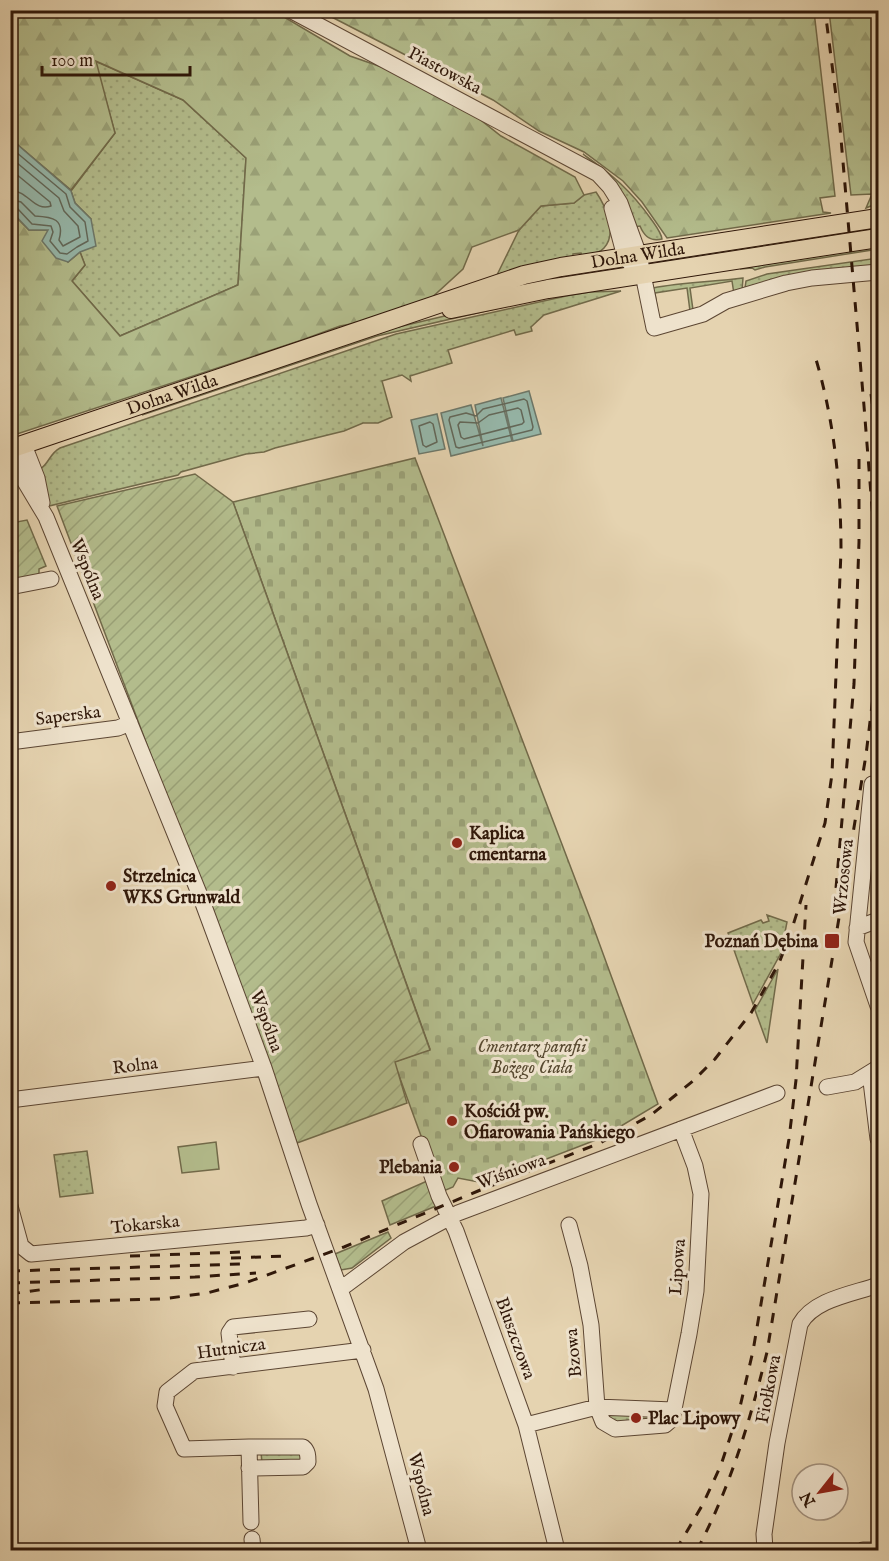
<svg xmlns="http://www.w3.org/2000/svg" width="889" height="1561" viewBox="0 0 889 1561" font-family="'IM FELL English',serif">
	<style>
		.grass { fill: url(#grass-dots); stroke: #716a4a; stroke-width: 1.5 }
		.forest { fill: url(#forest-firs); stroke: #716a4a; stroke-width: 1.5 }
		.cemetery { fill: url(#cemetery-stones); stroke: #716a4a; stroke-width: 1.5 }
		.garden { fill: url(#garden-furrows); stroke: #716a4a; stroke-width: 1.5 }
		.pitch { fill: #b3bc8c; stroke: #716a4a; stroke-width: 1.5 }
		.water { fill: #96b8ab; stroke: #6d786a; stroke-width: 1.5 }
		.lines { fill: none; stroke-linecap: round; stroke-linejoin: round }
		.shore { stroke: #62685a; stroke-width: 1.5 }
		.minor-casing { stroke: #5c4633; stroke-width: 17 }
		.major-casing { stroke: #2f1709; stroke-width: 20 }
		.minor { stroke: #eee2cc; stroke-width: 15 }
		.major { stroke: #e5d3b0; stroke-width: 18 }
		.tram { stroke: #2f1709; stroke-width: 1.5 }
		.rail { stroke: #2f1709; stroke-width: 3; stroke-dasharray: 10 10; stroke-linecap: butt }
		.poi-dot { fill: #8f2418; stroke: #eee2cc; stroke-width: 2 }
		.labels { text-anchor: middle; stroke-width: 6; stroke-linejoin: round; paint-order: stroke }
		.street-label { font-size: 18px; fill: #2f1709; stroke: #eee2cc }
		.poi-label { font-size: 18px; font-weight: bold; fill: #2f1709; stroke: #eee2cc; text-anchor: start }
		.park-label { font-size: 18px; font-style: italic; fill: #574930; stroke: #eee2cc }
	</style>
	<defs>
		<pattern id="grass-dots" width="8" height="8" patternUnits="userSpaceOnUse" patternTransform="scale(1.5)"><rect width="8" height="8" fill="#b3bc8c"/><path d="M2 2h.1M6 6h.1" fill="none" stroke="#9aa177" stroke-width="1.8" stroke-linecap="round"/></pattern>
		<pattern id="forest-firs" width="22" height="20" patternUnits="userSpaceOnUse" patternTransform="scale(1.5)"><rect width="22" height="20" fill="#b3bc8c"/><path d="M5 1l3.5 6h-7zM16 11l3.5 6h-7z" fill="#9aa177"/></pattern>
		<pattern id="cemetery-stones" width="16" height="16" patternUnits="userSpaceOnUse" patternTransform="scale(1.5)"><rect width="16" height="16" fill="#b3bc8c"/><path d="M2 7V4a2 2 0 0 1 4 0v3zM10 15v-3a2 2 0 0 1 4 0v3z" fill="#9aa177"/></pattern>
		<pattern id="garden-furrows" width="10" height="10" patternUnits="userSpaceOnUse" patternTransform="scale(1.5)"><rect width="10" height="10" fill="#b3bc8c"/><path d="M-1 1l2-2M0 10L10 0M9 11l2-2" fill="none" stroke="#9aa177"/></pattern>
	</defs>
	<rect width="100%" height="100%" fill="#e5d3b0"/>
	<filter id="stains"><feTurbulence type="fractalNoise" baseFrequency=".00333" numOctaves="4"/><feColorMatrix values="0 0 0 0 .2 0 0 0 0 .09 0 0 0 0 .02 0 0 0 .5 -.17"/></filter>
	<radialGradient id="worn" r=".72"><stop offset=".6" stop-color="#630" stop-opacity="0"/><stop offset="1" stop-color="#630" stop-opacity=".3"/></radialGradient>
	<path class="grass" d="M95,61L183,100L246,158L238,285L120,336L72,281L85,265L80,252L91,219L75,203L71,191L115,133Z
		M583,154C612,174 631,191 651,219C655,225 661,232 662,239C650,242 644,236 640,226L634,227L595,164Z
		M596,192C605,205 618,233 604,248C599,254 590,254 582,256L581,253L573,254V258L495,279L519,230L541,206L574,203L584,195Z
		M878,224V232L660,264L659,260Z
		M878,243V249L765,267L755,270L752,268L740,269L763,261Z
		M878,258V267L745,288L746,281L767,274Z
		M743,278L742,291L734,294L732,281L690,288L693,310L690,311L687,288L655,293L659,320L653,288C683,282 713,282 743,278Z
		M621,291L544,315L531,327L532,331L516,335L514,330L448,350L452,363L410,376L411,381L402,375L382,381L392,417L378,423H363L344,431L275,448L264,452L246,454L181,472L178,475L49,506L40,469C49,464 49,454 60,448L396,334L566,296L590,292Z
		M555,295L377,336L142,415L160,405L394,328L453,314Z
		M767,915L787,922L781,953L753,1004L728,933L761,920L763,923L769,921Z
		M778,969L767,1043L755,1010Z
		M87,1151L93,1193L60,1197L54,1155Z
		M660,1412L666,1419L614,1426L607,1414Z
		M303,1451V1462L262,1463L261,1452Z"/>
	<path class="forest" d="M11,10L274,11L350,56L399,73L473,114L501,136L575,177L584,195L574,203L541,206L519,230L472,247L463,269L428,301L362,322L340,326L302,340L11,436L10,211L29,230H48L68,262L80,252L85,265L72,281L120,336L238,285L246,158L183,100L96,61L115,133L71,190L11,139Z
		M320,11H814L835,196L820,198L823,212L831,213L667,238L642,202L623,181L584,152L539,131L493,100Z
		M829,11H878V203L866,208L872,194L851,195Z"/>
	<path class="cemetery" d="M415,458L590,918L658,1104L601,1138L484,1183L458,1178L453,1187L446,1190L439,1185L394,1062L430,1049L233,502Z"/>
	<path class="garden" d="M195,474L233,502L430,1050L395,1062L407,1103L297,1143L57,506Z
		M27,520L46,566L39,569V576L11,582V523Z
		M427,1181L436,1206L390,1225L382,1201Z
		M388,1232L391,1238L352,1268L341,1270L335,1254Z"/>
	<path class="pitch" d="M216,1142L219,1169L182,1173L178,1147Z"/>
	<path class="water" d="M11,139L71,191L75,203L91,219L96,246L80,252L68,262L56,258L42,241L48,230H29L11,211Z
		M529,391L541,434L513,441L503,398Z
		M501,398L512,441L451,456L441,413L471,405L483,446L475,405Z
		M437,414L445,449L419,454L411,420Z"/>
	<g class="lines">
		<path class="shore" d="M10,147L66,194L70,207L85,222L88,241L77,247L67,254L60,253L50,241L53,232L51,226L32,224L17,208L10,207
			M10,157L59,198L64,211L78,226L80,237L63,246L59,240C65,219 53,217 35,216L21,202L10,199
			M10,169L50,202L51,206C34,212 29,191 10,190
			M524,399L527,401L533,427L532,430L459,448L456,447L449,420L450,417L466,413L476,416L483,409Z
			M518,408L521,410L524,422L522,424L464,439L461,437L458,425L460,422L478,423L489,415Z
			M430,422L433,424L437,442L426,447L423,445L419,426Z"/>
		<defs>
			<path id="minor" d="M290,10L598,174L610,187L620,203L639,255L654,328L703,314L726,301L786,283L812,278L878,272
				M612,208L625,257L631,264
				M24,445L37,478L42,503
				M11,449L19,472L46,517L201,898L264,1068L309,1204L376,1389L419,1550
				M10,587L51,579
				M10,742L118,728L130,723
				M872,784L856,942L878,1006
				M857,928L878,920
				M870,1073L878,1139
				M827,1087L855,1082L876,1069
				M10,1100L264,1068
				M421,1144L439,1196L456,1231L526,1425L557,1550
				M10,1206L21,1246L31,1254L306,1228L317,1225
				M569,1225L580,1266L591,1325L597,1407L603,1422L615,1429L665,1425L672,1419L689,1334L696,1291L701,1194L695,1166L681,1129
				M340,1287L346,1285L404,1242L458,1213L777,1093
				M233,1367L229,1333L233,1327L309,1319
				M526,1425L597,1407L673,1410
				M249,1447H303C308,1451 308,1456 308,1462L303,1467L249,1468
				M251,1522L249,1447L184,1449L165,1406L167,1392L194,1371L363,1350
				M252,1539L253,1550
				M765,1550L764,1534L777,1443L800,1324C814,1299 853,1294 878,1285
				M863,1550H878"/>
			<g id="major">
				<path d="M451,309L548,289L878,238"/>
				<path id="s1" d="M10,449L524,275L561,267L878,218"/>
			</g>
		</defs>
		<use href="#minor" class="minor-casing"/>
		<use href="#major" class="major-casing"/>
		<use href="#minor" class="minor"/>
		<use href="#major" class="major"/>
		<path class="tram" d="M781,1550L878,1548"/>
		<path class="rail" d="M871,394L878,448
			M836,888L854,684L859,542V454
			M130,1256L241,1252
			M231,1258L288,1256
			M10,1271L242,1264
			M10,1283L195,1277L256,1273
			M10,1294L46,1289
			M10,1303L162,1299L207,1293L245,1283L344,1247L478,1191L600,1143L651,1115L693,1081L715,1059L751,1013L779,963L790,935L825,823L832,774L841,551C841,485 834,419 815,356
			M676,1550L703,1504L721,1465L740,1407L753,1351L789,1139L796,1080L806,905
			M697,1550C730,1488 750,1421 767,1352L866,755L873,697L876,637L875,545L864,406L840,127L825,10"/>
	</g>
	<g class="poi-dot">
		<circle cx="457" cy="843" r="6"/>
		<circle cx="111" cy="886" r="6"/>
		<rect x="824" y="933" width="16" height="16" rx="3"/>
		<circle cx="452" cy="1121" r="6"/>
		<circle cx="454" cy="1167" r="6"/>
		<circle cx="636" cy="1418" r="6"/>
	</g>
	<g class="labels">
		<g class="street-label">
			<text transform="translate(445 70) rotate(28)" y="6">Piastowska</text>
			<text dy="6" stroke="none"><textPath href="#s1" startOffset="658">Dolna Wilda</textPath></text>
			<text dy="6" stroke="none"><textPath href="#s1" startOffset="171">Dolna Wilda</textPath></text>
			<text transform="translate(88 569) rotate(68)" y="6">Wspólna</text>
			<text transform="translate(68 715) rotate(-7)" y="6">Saperska</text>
			<text transform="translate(843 877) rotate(-84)" y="6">Wrzosowa</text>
			<text transform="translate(267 1021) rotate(70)" y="6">Wspólna</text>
			<text transform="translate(135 1065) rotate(-7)" y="6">Rolna</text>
			<text transform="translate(511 1171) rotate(-20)" y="6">Wiśniowa</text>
			<text transform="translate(145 1224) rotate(-6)" y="6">Tokarska</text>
			<text transform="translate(677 1267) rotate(-86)" y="6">Lipowa</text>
			<text transform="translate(516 1338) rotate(70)" y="6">Bluszczowa</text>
			<text transform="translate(231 1348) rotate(-8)" y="6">Hutnicza</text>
			<text transform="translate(573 1353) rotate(-95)" y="6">Bzowa</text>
			<text transform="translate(768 1389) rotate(-79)" y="6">Fiołkowa</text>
			<text transform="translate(422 1484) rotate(76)" y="6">Wspólna</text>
		</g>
		<g class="poi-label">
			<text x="469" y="839">Kaplica<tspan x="469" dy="21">cmentarna</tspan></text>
			<text x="123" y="882">Strzelnica<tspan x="123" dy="21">WKS Grunwald</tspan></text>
			<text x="818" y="947" text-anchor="end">Poznań Dębina</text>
			<text x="464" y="1117">Kościół pw.<tspan x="464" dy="21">Ofiarowania Pańskiego</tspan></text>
			<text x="442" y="1173" text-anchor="end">Plebania</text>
			<text x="648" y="1424">Plac Lipowy</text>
		</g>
		<g class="park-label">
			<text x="532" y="1052">Cmentarz parafii<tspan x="532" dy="21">Bożego Ciała</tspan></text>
		</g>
	</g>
	<rect width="889" height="1561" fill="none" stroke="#e5d3b0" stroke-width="36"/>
	<rect x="12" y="12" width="865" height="1537" fill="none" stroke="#2f1709" stroke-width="3"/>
	<rect x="18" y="18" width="853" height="1525" fill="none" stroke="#2f1709" stroke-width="1.5"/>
	<g transform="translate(820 1492) rotate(239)"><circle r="28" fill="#eee2cc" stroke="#a2917e" stroke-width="1.5"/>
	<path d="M0-4.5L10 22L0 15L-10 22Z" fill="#8f2418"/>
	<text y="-9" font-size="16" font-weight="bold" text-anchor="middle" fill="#2f1709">N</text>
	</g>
	<path d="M42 66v9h148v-9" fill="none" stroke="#2f1709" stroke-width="3"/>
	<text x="51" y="66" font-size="18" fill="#2f1709" stroke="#eee2cc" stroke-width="4.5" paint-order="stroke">100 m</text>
	<rect width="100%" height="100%" filter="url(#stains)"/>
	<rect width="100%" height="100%" fill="url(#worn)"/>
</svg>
